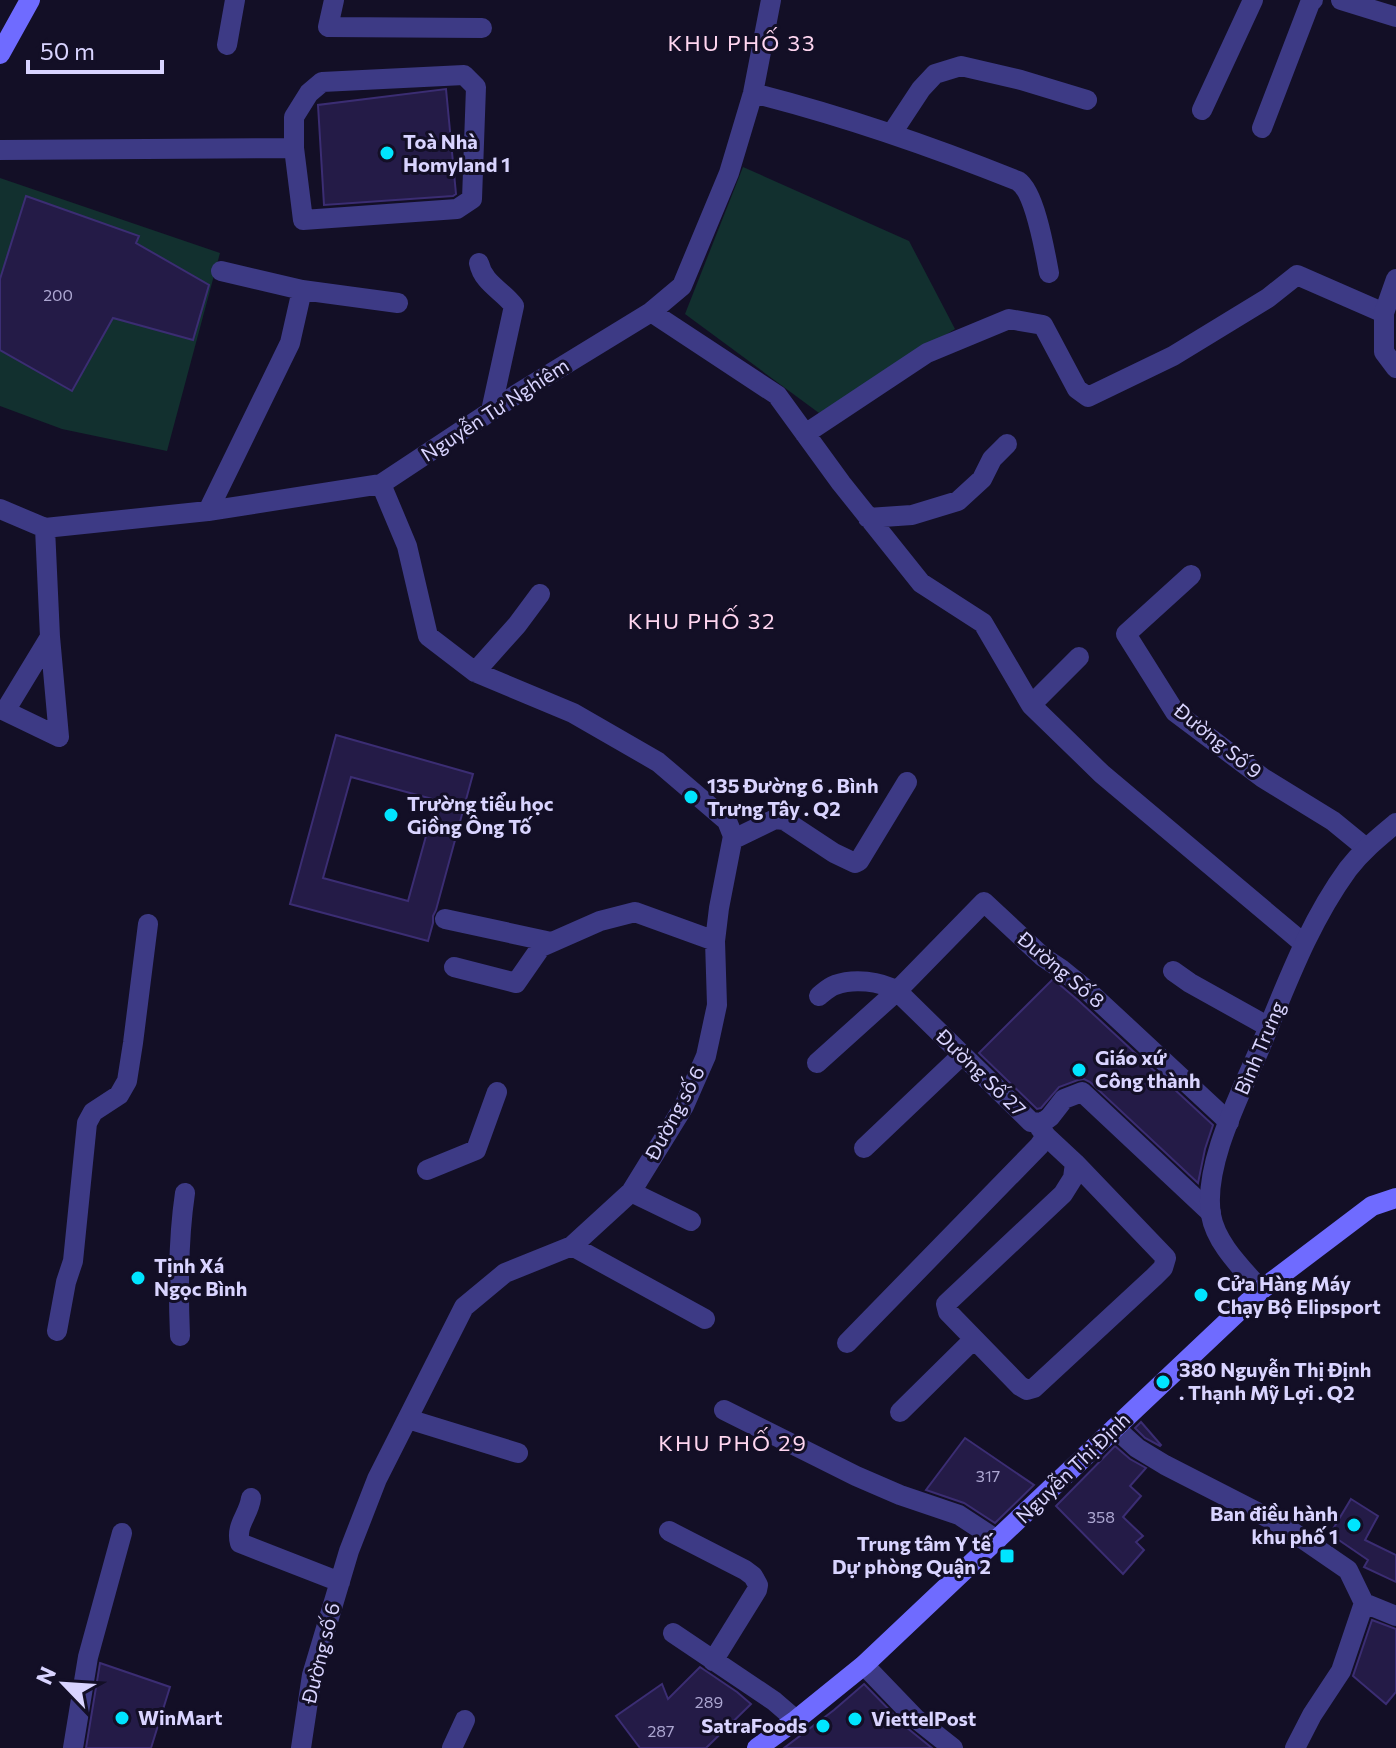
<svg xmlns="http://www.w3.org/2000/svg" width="1396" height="1748" viewBox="0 0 1396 1748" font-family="Commissioner,sans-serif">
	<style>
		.green { fill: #12302f }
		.building { fill: #241b47; stroke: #3b2d73; stroke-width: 2; fill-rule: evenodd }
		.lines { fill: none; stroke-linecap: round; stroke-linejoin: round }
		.minor { stroke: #3d3a85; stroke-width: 20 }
		.tertiary { stroke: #3d3a85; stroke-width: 20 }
		.secondary { stroke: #6f6bff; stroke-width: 20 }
		.poi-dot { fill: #00e5ff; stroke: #130f26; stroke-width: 3 }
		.labels { text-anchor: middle; stroke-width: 6; stroke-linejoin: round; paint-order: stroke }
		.number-label { font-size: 16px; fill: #aca6d1 }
		.poi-label { font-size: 20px; font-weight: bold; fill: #d9d4ff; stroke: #130f26; text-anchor: start }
		.street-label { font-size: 20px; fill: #d9d4ff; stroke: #130f26 }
		.neighbourhood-label { font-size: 22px; letter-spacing: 2px; fill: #ffd6f0; stroke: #130f26 }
	</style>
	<rect width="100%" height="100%" fill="#130f26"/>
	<path class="green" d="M743,167L909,241L955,329L819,413L685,314Z
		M0,178L220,253L167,451L62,429L0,406Z"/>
	<path class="building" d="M446,89L456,194L453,196L324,205L318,105Z
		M26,196L139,236L136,243L209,285L193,340L113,318L72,391L0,350V279Z
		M336,735L473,774L436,910L433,916V923L428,941L290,904ZM351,777L436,800L408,901L323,878Z
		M1053,979L1079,1001L1213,1125L1205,1149L1198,1183L1090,1082L1084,1079L1078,1080L1059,1087L1041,1108L1037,1109L979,1053Z
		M1141,1422L1161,1445L1160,1446L1145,1438L1135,1428Z
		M965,1438L1034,1485L995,1523L964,1503L926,1490Z
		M1115,1446L1130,1459L1146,1468L1130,1486L1141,1496L1123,1517L1143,1536L1136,1542L1144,1550L1123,1574L1056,1506Z
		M1351,1499L1378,1516L1365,1540L1396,1555V1582L1364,1567L1368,1560L1330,1534Z
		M1372,1620L1396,1629V1692L1386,1704L1353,1676Z
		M100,1663L170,1687L151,1748H86Z
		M700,1667L737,1692L751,1704L706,1748H640L616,1716L662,1684L668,1699Z
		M864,1684L906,1727L932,1748H784L834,1710Z"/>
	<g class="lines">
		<path class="minor" d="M334,0L328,27L482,28
			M1341,0L1396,17
			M227,45L235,0
			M464,75L476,87L472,199L457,209L303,220L294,148V117L309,93L322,82Z
			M753,93C844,116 931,146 1018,181C1035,192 1045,252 1049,273
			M1202,110L1253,0
			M1262,128L1310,3L1313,0
			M892,133L921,89L935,74L961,66L1021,80L1087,100
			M0,150L294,148
			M479,263C483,283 503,291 514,306L491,411
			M221,271L302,290L398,303
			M651,312L777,395L841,483L921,583L983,623L1031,705L1102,774L1303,943
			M805,434L927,353L1009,319L1043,325L1077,389L1088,397L1173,356L1268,298L1297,275L1384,313
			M0,509L45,528L208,511L381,484L517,394L651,312L682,286L729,173L753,93L771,0
			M208,511L290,343L302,290
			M868,518L912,515L958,501L982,479L992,459L1007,444
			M45,528L50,637L59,737
			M1191,575L1126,634L1175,712L1263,778L1333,821L1366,848
			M50,637L5,711L59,737
			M475,672L517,625L540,594
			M1031,705L1079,657
			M733,836L738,837L775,819L784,820L834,853L855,863L859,861L907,782
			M445,919L551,942
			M454,967L516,983L541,947L600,921L635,912L715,941
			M1173,971L1190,983L1269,1027
			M819,996C824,992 829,987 835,985C854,978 880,981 897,991L1031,1122L1042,1123L1050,1117L1064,1099L1082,1092L1211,1213
			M817,1063L897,991L984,902L1043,957L1061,969L1088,991L1229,1122
			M1046,1136L1075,1163L1073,1178L1063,1194L946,1304L948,1312L1020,1386L1027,1390L1034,1388L1154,1277L1163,1268L1166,1258L1075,1163
			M864,1148L962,1055
			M427,1170L476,1150L497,1092
			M631,1192L691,1221
			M572,1246L705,1319
			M57,1331L66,1282L73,1261L87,1123L93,1112L119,1095L127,1081L133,1043L148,924
			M180,1336C178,1288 178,1240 185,1193
			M847,1343L1039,1146L1046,1136L1038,1125
			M724,1410L856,1476L900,1495L959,1515L997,1540
			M900,1412L974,1339
			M408,1419L518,1453
			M1115,1428L1137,1448L1165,1465L1284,1526L1348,1570L1364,1603L1396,1616
			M251,1498C249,1515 235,1525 240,1543L340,1582
			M669,1531L745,1570L753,1576L758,1585L757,1590L713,1661
			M673,1633L774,1701L796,1720
			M864,1665L915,1718L953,1748
			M73,1748L88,1657L122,1533
			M301,1748L312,1675L349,1551L377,1479L464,1307L505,1273L572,1246L631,1192L684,1106L706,1056L717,1005L715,941L719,908L733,836L727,821L658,762L573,713L475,672L428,636L407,546L381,484
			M452,1748L465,1720
			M1295,1748L1312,1715L1341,1671L1364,1603"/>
		<path class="tertiary" d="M1396,279L1384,313V352L1396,368
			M1261,1290C1243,1269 1216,1244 1211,1215C1203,1165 1240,1095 1260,1048C1286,986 1308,924 1348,869C1362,851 1378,838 1396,823"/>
		<path class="secondary" d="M0,54L30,0
			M757,1748L796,1720L864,1665L1261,1290L1372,1206L1396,1198"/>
	</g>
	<g class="poi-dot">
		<circle cx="387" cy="153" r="8"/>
		<circle cx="691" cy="797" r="8"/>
		<circle cx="391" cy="815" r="8"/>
		<circle cx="1079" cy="1070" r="8"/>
		<circle cx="138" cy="1278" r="8"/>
		<circle cx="1201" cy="1295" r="8"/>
		<circle cx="1163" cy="1382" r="8"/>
		<circle cx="1354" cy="1525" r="8"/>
		<rect x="999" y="1548" width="16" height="16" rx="4"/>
		<circle cx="122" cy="1718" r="8"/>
		<circle cx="855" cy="1719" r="8"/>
		<circle cx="823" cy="1726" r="8"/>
	</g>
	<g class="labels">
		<g class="number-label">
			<text x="58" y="301">200</text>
			<text x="988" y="1482">317</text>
			<text x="1101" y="1523">358</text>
			<text x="709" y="1708">289</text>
			<text x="661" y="1737">287</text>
		</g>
		<g class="poi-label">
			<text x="403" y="149">Toà Nhà<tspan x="403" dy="23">Homyland 1</tspan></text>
			<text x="707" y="793">135 Đường 6 . Bình<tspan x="707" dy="23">Trưng Tây . Q2</tspan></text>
			<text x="407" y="811">Trường tiểu học<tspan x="407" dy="23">Giồng Ông Tố</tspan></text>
			<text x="1095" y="1065">Giáo xứ<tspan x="1095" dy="23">Công thành</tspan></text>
			<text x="154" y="1273">Tịnh Xá<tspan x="154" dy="23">Ngọc Bình</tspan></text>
			<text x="1217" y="1291">Cửa Hàng Máy<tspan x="1217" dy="23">Chạy Bộ Elipsport</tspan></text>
			<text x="1179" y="1377">380 Nguyễn Thị Định<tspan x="1179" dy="23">. Thạnh Mỹ Lợi . Q2</tspan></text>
			<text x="1338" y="1521" text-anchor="end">Ban điều hành<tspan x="1338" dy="23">khu phố 1</tspan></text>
			<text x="991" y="1551" text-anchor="end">Trung tâm Y tế<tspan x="991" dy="23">Dự phòng Quận 2</tspan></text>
			<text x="138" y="1725">WinMart</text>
			<text x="871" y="1726">ViettelPost</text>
			<text x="807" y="1733" text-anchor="end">SatraFoods</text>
		</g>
		<g class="street-label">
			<text transform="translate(495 410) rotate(-33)" y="7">Nguyễn Tư Nghiêm</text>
			<text transform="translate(1218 741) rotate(39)" y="7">Đường Số 9</text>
			<text transform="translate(1061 970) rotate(40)" y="7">Đường Số 8</text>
			<text transform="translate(1260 1048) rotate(-67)" y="7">Bình Trưng</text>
			<text transform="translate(981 1073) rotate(44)" y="7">Đường Số 27</text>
			<text transform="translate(675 1113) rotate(-62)" y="7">Đường số 6</text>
			<text transform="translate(1073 1468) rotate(-44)" y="7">Nguyễn Thị Định</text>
			<text transform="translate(321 1653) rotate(-76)" y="7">Đường số 6</text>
		</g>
		<g class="neighbourhood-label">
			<text x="742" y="51">KHU PHỐ 33</text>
			<text x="702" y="629">KHU PHỐ 32</text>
			<text x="733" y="1451">KHU PHỐ 29</text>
		</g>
	</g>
	<g transform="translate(64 1684) rotate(295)" stroke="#130f26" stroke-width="6" paint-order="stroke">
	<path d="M0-6L14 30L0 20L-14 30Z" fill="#d9d4ff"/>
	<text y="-12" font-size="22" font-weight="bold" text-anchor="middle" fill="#d9d4ff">N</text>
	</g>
	<path d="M28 60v12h134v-12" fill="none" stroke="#d9d4ff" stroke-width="4"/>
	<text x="40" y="60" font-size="24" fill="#d9d4ff" stroke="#130f26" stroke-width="6" paint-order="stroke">50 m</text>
</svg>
